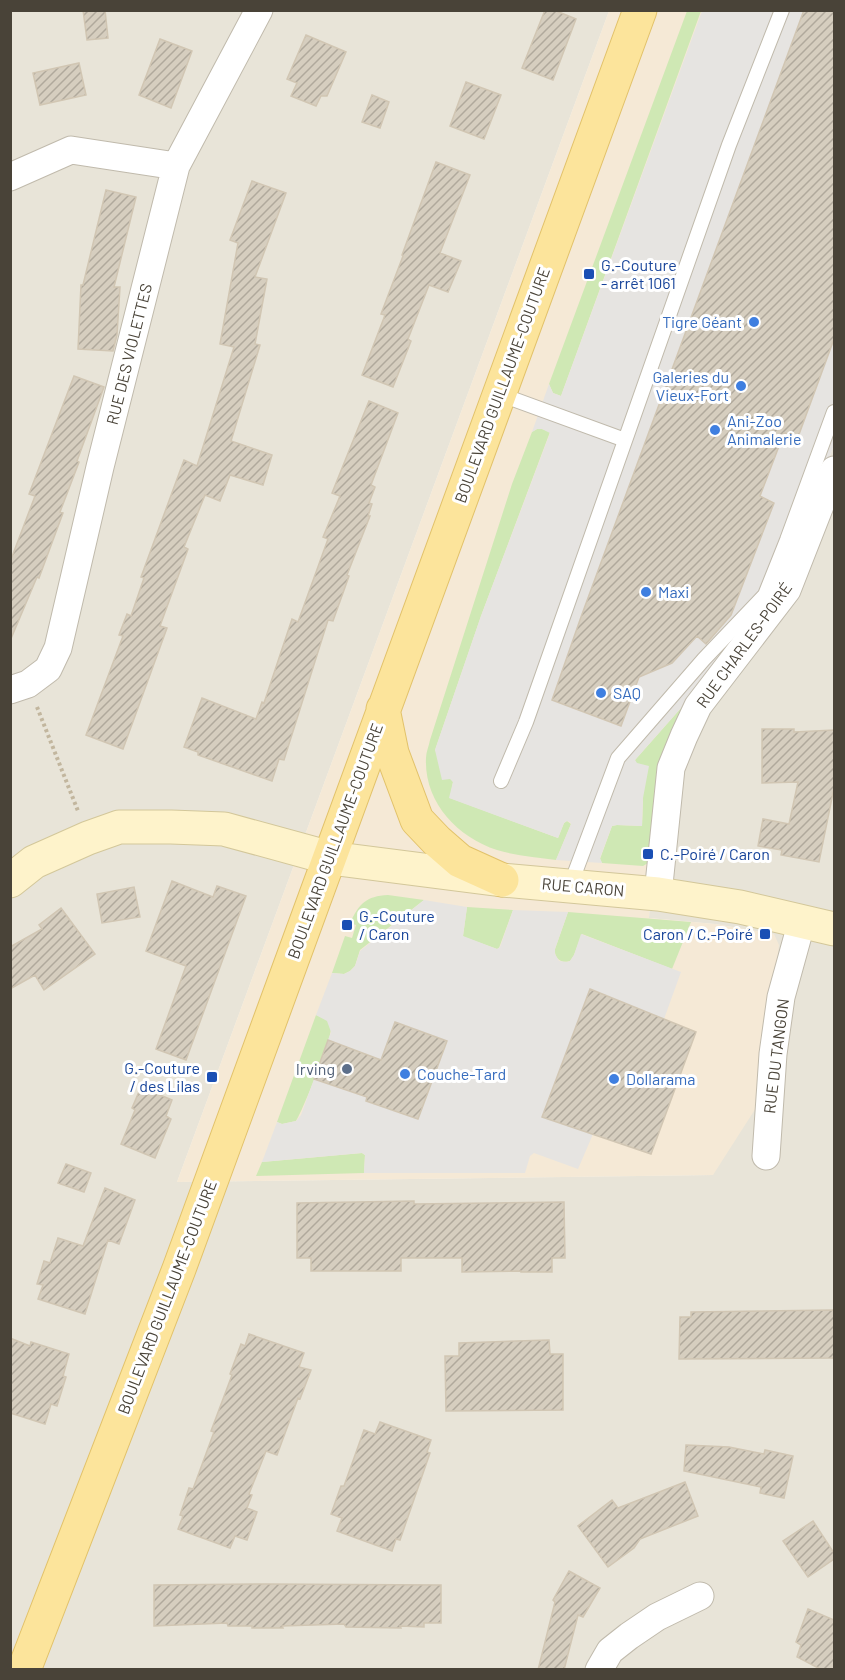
<svg xmlns="http://www.w3.org/2000/svg" width="845" height="1680" viewBox="0 0 845 1680" font-family="Barlow,sans-serif">
	<style>
		.residential { fill: #e8e4d8 }
		.commercial { fill: #f5e9d6 }
		.green { fill: #cfe8b4 }
		.parking { fill: #e6e4e1 }
		.building { fill: url(#building-hatch); stroke: #d1c6b3; stroke-width: 1.5 }
		.lines { fill: none; stroke-linecap: round; stroke-linejoin: round }
		.lane-casing { stroke: #c0baac; stroke-width: 16 }
		.street-casing { stroke: #c0baac; stroke-width: 29 }
		.secondary-casing { stroke: #d3c79a; stroke-width: 35 }
		.primary-casing { stroke: #e2c26a; stroke-width: 35 }
		.path { stroke: #c2b69e; stroke-width: 4; stroke-dasharray: 3 3; stroke-linecap: butt }
		.lane { stroke: #fff; stroke-width: 14 }
		.street { stroke: #fff; stroke-width: 27 }
		.secondary { stroke: #fef3cb; stroke-width: 33 }
		.primary { stroke: #fce49b; stroke-width: 33 }
		.transit-dot { fill: #1a4fb4; stroke: #fff; stroke-width: 2 }
		.shop-dot { fill: #3f7fe0; stroke: #fff; stroke-width: 2 }
		.service-dot { fill: #5c6f8a; stroke: #fff; stroke-width: 2 }
		.labels { text-anchor: middle; stroke-width: 6; stroke-linejoin: round; paint-order: stroke }
		.transit-label { font-size: 16px; fill: #164399; stroke: #fff; text-anchor: start }
		.shop-label { font-size: 16px; fill: #366cbe; stroke: #fff; text-anchor: start }
		.street-label { font-size: 16px; fill: #494338; stroke: #fff }
		.service-label { font-size: 16px; fill: #4e5e75; stroke: #fff; text-anchor: end }
	</style>
	<defs>
		<pattern id="building-hatch" width="6" height="6" patternUnits="userSpaceOnUse" patternTransform="scale(1.5)"><rect width="6" height="6" fill="#d6cebf"/><path d="M-1 1l2-2M0 6l6-6M5 7l2-2" fill="none" stroke="#b0a99c"/></pattern>
	</defs>
	<rect width="100%" height="100%" fill="#f5f2ea"/>
	<path class="residential" d="M11,11H609L177,1182L713,1175L773,934L715,924L649,918L657,792L665,751L670,735L689,699L780,586L834,445V1669L11,1670Z"/>
	<path class="commercial" d="M609,11H834V445L670,735L665,751L657,792L649,918L715,924L774,934L779,945L761,1100L713,1175L177,1182Z"/>
	<path class="green" d="M687,11H701L561,396L553,393L549,384Z
		M537,429H542L550,432L481,616L435,750L453,782L450,798L558,838L564,823L567,821L571,824L556,860C537,857 516,856 497,850C457,837 424,802 426,758C426,752 429,746 430,740L512,484L532,432Z
		M689,699L670,735L665,751L648,863L643,866L602,863L600,859L612,826L617,825L642,826L643,798L635,760Z
		M388,895L424,900L360,950L355,966L350,971L344,974L332,973L345,936L352,938L356,925L350,923C359,904 366,896 388,895Z
		M467,907L513,910L499,948L497,949L464,937L463,936Z
		M568,912L691,922L672,969L582,934L574,955L570,961C561,964 554,958 555,949Z
		M316,1015L327,1020C329,1023 331,1026 331,1029C331,1039 303,1111 296,1121L282,1124L277,1122Z
		M362,1153L365,1155L364,1173L256,1176L262,1162Z"/>
	<path class="parking" d="M702,11H804L581,617L552,700L621,726L639,677L672,663L697,636L707,644L731,615L773,503L760,496L784,433L798,437L834,339V445L780,586L689,699L635,760L637,763L649,766L643,798L642,826L617,825L612,826L600,858L602,863L556,860L571,824L570,822L567,821L564,823L558,838L449,798L453,782L450,779L442,780L435,750L481,616L550,433L542,429H537L532,432L549,384L553,393L561,396Z
		M424,900L467,907L463,936L497,949L500,947L513,910L568,912L555,949V954L559,961L567,962L570,961L574,955L581,934L681,972L664,1019L593,1134L578,1169L534,1153L530,1156L525,1173H364L365,1155L362,1153L262,1162L277,1122L282,1124L296,1121L301,1115L314,1079L367,1097L366,1101L418,1119L446,1041L395,1022L381,1060L328,1040L331,1032L327,1021L316,1015L332,973L344,974L350,971L355,966L360,951Z"/>
	<path class="building" d="M83,10H105L108,38L87,40Z
		M545,10H554L576,19L553,80L522,68Z
		M804,10H834V339L798,437L784,433L760,496L774,503L731,615L706,644L697,636L672,663L639,677L621,726L552,700L581,617Z
		M306,35L346,52L327,96H321L316,106L291,96L297,83L287,79Z
		M160,39L192,51L171,108L139,95Z
		M79,63L86,95L40,105L33,73Z
		M466,82L501,95L484,139L450,126Z
		M372,95L389,102L380,128L362,122Z
		M436,162L470,175L440,253L461,261L448,292L429,285L408,339L411,341L393,387L362,375L385,315L381,314L403,256L402,255Z
		M252,181L286,193L255,277L267,279L255,344L260,345L231,441L272,455L263,485L230,475L220,501L205,495L184,547L188,549L160,626L167,628L123,749L86,735L123,636L119,635L127,614L131,616L144,578L141,577L184,460L197,466L234,347L220,344L238,243L230,240Z
		M106,190L136,197L114,287H120L117,335L113,351L78,349L81,285H83Z
		M74,376L104,387L77,461L79,462L60,512L63,513L39,578L37,577L10,641V562L35,496L29,494Z
		M369,401L398,413L371,485L375,487L369,503L372,504L368,516H370L347,575L349,576L333,621L328,620L284,760L279,759L272,781L198,755V752L184,747L202,698L256,719L262,702L264,703L292,619L298,622L328,539L323,537L340,496L332,493Z
		M762,729H794V732L834,730V788L819,862L781,855L782,850L758,846L763,819L789,824L798,782L762,783Z
		M172,881L213,897L217,886L246,896L186,1060L156,1049L186,966L146,951Z
		M134,887L140,917L102,923L97,894Z
		M61,908L95,954L44,990L35,975L10,989V947L42,929L39,925Z
		M590,989L696,1032L651,1154L542,1117Z
		M395,1022L447,1041L418,1119L366,1101L367,1097L314,1079L328,1040L381,1060Z
		M141,1087L172,1100L166,1116L171,1119L155,1158L121,1144L135,1110L132,1108Z
		M66,1164L91,1173L84,1192L58,1183Z
		M105,1188L135,1200L119,1244L108,1240L85,1314L38,1299L43,1285L37,1284L44,1261L50,1263L58,1238L83,1246Z
		M414,1201V1204L564,1202L565,1258H552V1272H521V1271L462,1272V1258H401V1271H311V1258H297V1203Z
		M834,1310V1358L679,1359L680,1317H691V1312Z
		M249,1334L304,1353L299,1367L311,1370L300,1399L298,1398L277,1455L266,1451L249,1494L252,1495L247,1508L257,1512L247,1540L235,1536L230,1548L178,1529L183,1516L180,1515L189,1488L193,1489L214,1432L211,1431L232,1375L230,1374L241,1344L245,1346Z
		M10,1338L30,1346L31,1342L69,1354L63,1376L66,1377L57,1406L51,1404L45,1424L10,1413Z
		M549,1340L550,1354H563V1410L446,1411L445,1356H459V1343Z
		M380,1422L431,1440L427,1452L430,1453L400,1540L396,1539L392,1551L337,1531L342,1518L331,1514L341,1486H344L364,1430L375,1434Z
		M686,1445L729,1447L764,1454L765,1450L793,1456L784,1498L760,1493L761,1487L684,1471Z
		M685,1482L698,1516L640,1539L634,1548L608,1567L578,1526L612,1500L618,1508Z
		M813,1521L834,1553V1559L808,1577L783,1541Z
		M569,1571L600,1588L583,1617L578,1615L564,1670H538L555,1602L553,1600Z
		M264,1584L441,1585V1623H424V1627L400,1626L401,1628L346,1627L344,1624L282,1626L283,1628H252V1626H228L227,1623L154,1626V1585Z
		M808,1609L834,1620V1670H822L797,1657L801,1645L796,1642Z"/>
	<g class="lines">
		<defs>
			<path id="lane" d="M499,394L625,440
				M501,781L526,722L729,145L782,10
				M570,886L618,758L704,659L765,595L787,540L834,412"/>
			<path id="street" d="M10,177L71,150L176,166
				M10,690L28,684L48,669L58,648L100,467L176,166L259,10
				M658,894L671,768L684,736L698,706L787,590L834,470
				M766,1156L773,1054L781,997L802,921
				M599,1670L610,1651L629,1636L657,1617L700,1596"/>
			<path id="secondary" d="M10,881L34,862L88,838L119,827H171L224,829L330,858L502,880L658,894L740,907L834,929"/>
			<path id="primary" d="M383,709L392,753L417,820L437,841L460,861L502,880
				M24,1670L179,1269L640,10"/>
		</defs>
		<use href="#lane" class="lane-casing"/>
		<use href="#street" class="street-casing"/>
		<use href="#secondary" class="secondary-casing"/>
		<use href="#primary" class="primary-casing"/>
		<path class="path" d="M37,707L78,811"/>
		<use href="#lane" class="lane"/>
		<use href="#street" class="street"/>
		<use href="#secondary" class="secondary"/>
		<use href="#primary" class="primary"/>
	</g>
	<g class="transit-dot">
		<rect x="583" y="268" width="12" height="12" rx="3"/>
		<rect x="642" y="848" width="12" height="12" rx="3"/>
		<rect x="341" y="919" width="12" height="12" rx="3"/>
		<rect x="759" y="928" width="12" height="12" rx="3"/>
		<rect x="206" y="1071" width="12" height="12" rx="3"/>
	</g>
	<g class="shop-dot">
		<circle cx="754" cy="322" r="6"/>
		<circle cx="741" cy="386" r="6"/>
		<circle cx="715" cy="430" r="6"/>
		<circle cx="646" cy="592" r="6"/>
		<circle cx="601" cy="693" r="6"/>
		<circle cx="405" cy="1074" r="6"/>
		<circle cx="614" cy="1079" r="6"/>
	</g>
	<circle class="service-dot" cx="347" cy="1069" r="6"/>
	<g class="labels">
		<g class="transit-label">
			<text x="601" y="271">G.-Couture<tspan x="601" dy="18">- arrêt 1061</tspan></text>
			<text x="660" y="860">C.-Poiré / Caron</text>
			<text x="359" y="922">G.-Couture<tspan x="359" dy="18">/ Caron</tspan></text>
			<text x="753" y="940" text-anchor="end">Caron / C.-Poiré</text>
			<text x="200" y="1074" text-anchor="end">G.-Couture<tspan x="200" dy="18">/ des Lilas</tspan></text>
		</g>
		<g class="shop-label">
			<text x="742" y="328" text-anchor="end">Tigre Géant</text>
			<text x="729" y="383" text-anchor="end">Galeries du<tspan x="729" dy="18">Vieux-Fort</tspan></text>
			<text x="727" y="427">Ani-Zoo<tspan x="727" dy="18">Animalerie</tspan></text>
			<text x="658" y="598">Maxi</text>
			<text x="613" y="699">SAQ</text>
			<text x="417" y="1080">Couche-Tard</text>
			<text x="626" y="1085">Dollarama</text>
		</g>
		<g class="street-label">
			<text transform="translate(129 354) rotate(-76)" y="6">RUE DES VIOLETTES</text>
			<text transform="translate(502 385) rotate(-70)" y="6">BOULEVARD GUILLAUME-COUTURE</text>
			<text transform="translate(744 645) rotate(-54)" y="6">RUE CHARLES-POIRÉ</text>
			<text transform="translate(335 841) rotate(-70)" y="6">BOULEVARD GUILLAUME-COUTURE</text>
			<text transform="translate(583 887) rotate(5)" y="6">RUE CARON</text>
			<text transform="translate(776 1056) rotate(-83)" y="6">RUE DU TANGON</text>
			<text transform="translate(167 1297) rotate(-69)" y="6">BOULEVARD GUILLAUME-COUTURE</text>
		</g>
		<g class="service-label">
			<text x="335" y="1075">Irving</text>
		</g>
	</g>
	<rect width="845" height="1680" fill="none" stroke="#494338" stroke-width="24"/>
</svg>
